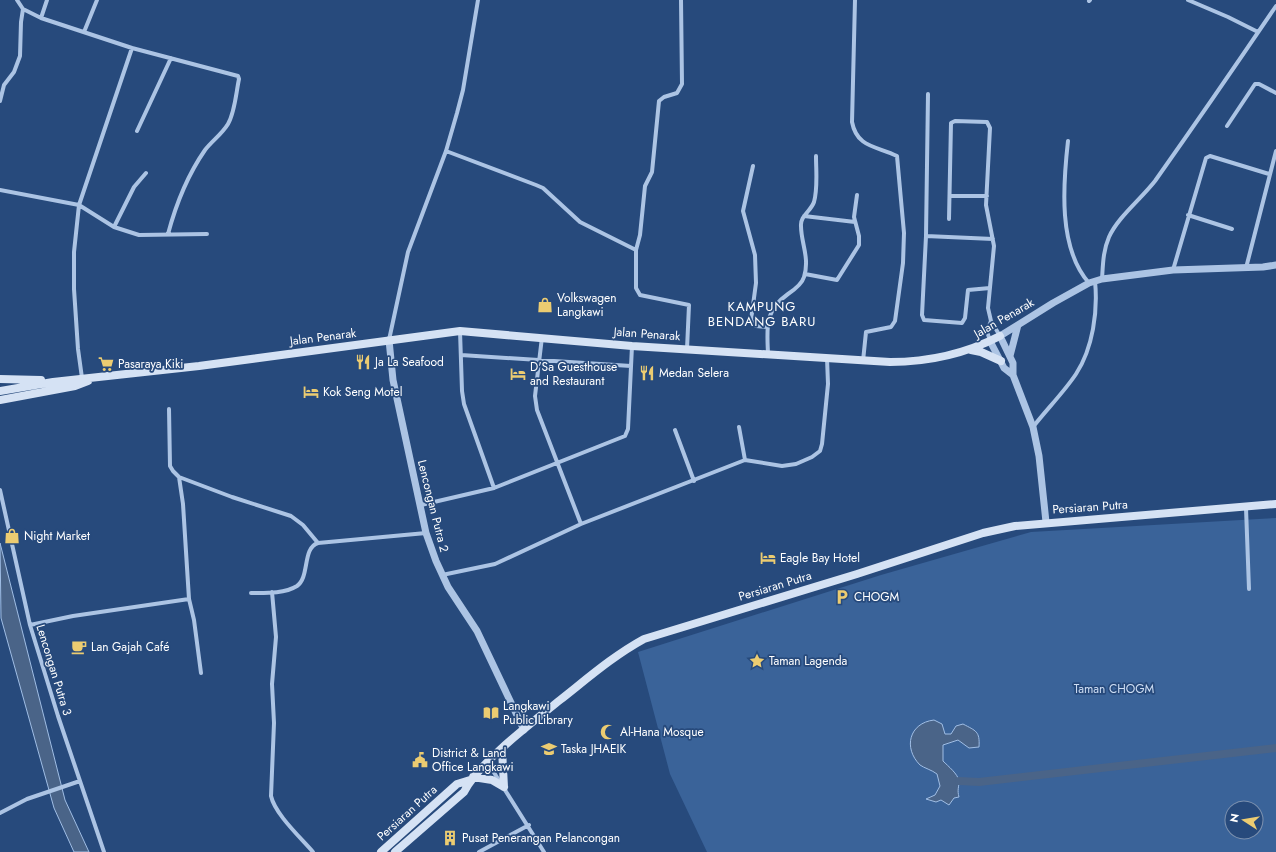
<svg xmlns="http://www.w3.org/2000/svg" width="1276" height="852" viewBox="0 0 1276 852" font-family="Jost,sans-serif">
	<style>
		.green { fill: #3a6399; fill-rule: evenodd }
		.water { fill: #4a6488; stroke: #a0bee5 }
		.lines { fill: none; stroke-linecap: round; stroke-linejoin: round }
		.canal { stroke: #4a6488; stroke-width: 8 }
		.minor { stroke: #acc4e4; stroke-width: 4 }
		.tertiary { stroke: #acc4e4; stroke-width: 7 }
		.secondary { stroke: #d5e2f4; stroke-width: 8 }
		.labels { text-anchor: middle; stroke-width: 3.5; stroke-linejoin: round; paint-order: stroke }
		.poi-label { font-size: 12px; fill: #fff; stroke: #274a7c; text-anchor: start }
		.street-label { font-size: 12px; fill: #fff; stroke: #274a7c }
		.park-label { font-size: 12px; fill: #cedef4; stroke: #274a7c }
		.neighbourhood-label { font-size: 13px; letter-spacing: 1px; fill: #fff; stroke: #274a7c }
	</style>
	<rect width="100%" height="100%" fill="#274a7c"/>
	<path class="green" d="M1276,518V852H707L670,774L638,652L881,575L1031,532ZM1232,808H1256V832H1232Z"/>
	<path class="water" d="M0,543L65,800L89,852H74L54,808L1,618Z
		M934,720L942,724L945,734H951L956,726L963,724C976,731 980,731 979,747L969,748L958,740L943,745V761C948,766 958,774 959,781C959,787 957,790 959,797L954,798L949,805L941,800L936,802L926,799L935,795L940,786L937,774C932,770 924,768 920,765C903,748 909,723 934,720Z"/>
	<g class="lines">
		<path class="canal" d="M959,781L979,782L1276,748"/>
		<path class="minor" d="M17,0L23,9L41,18L132,48L238,76L239,79C236,93 235,112 228,124C222,134 212,141 205,150C187,176 176,204 168,234
			M855,0L852,122C857,148 877,146 897,156L904,233L903,263L895,321L891,327L866,332L863,361
			M1188,0L1228,17L1258,32
			M1089,1L1090,0
			M41,18L47,0
			M84,32L97,0
			M928,94L926,236L922,315L924,320L962,323L965,318L968,290L990,288
			M0,101L4,85L14,72L20,56L21,22L23,9
			M1227,126L1255,84H1259L1276,93
			M137,131L171,58
			M1068,141C1063,185 1058,248 1089,283
			M446,151L536,185L543,188L580,222L636,250V288L640,295L689,305L687,349
			M753,166L743,211L755,255L756,283L751,320L756,326L767,327
			M0,190L79,205L114,227L139,235L207,234
			M950,196H987
			M1188,215L1232,229
			M804,216L855,222
			M949,219L951,123L955,121L987,122L990,128L986,205L994,246L988,308L991,321L987,331L990,341
			M114,227L134,187L146,173
			M926,236L993,239
			M636,250L640,235L645,186L652,172L659,101L664,97L677,93L682,84L681,0
			M1246,268L1276,151
			M1173,270L1206,158L1210,156L1269,174
			M805,274L837,280L859,245V236L854,217L857,195
			M1102,279C1103,264 1103,251 1109,237C1118,217 1141,199 1155,181C1196,123 1236,65 1276,6
			M991,321L1000,336
			M460,331L462,391L464,404L494,488
			M542,337L535,396L537,410L581,524
			M389,340L408,252L446,151L457,113L463,90L478,0
			M768,354C767,327 764,311 788,294C794,290 802,284 804,277C810,258 801,243 801,226C800,216 811,211 814,202C818,188 816,171 816,156
			M461,355L631,366
			M82,378L78,349L74,289V252L79,205L132,48
			M169,409L170,466L173,471L179,477L232,497L291,516L303,525L318,543
			M739,427L745,460
			M1033,427C1047,409 1064,392 1076,374C1093,348 1098,311 1095,281
			M675,430L694,481
			M179,477L183,504L189,599L194,620L201,673
			M0,490L30,625L58,716L104,852
			M421,505L494,488L625,436L628,429L632,346
			M1246,508L1249,589
			M442,575L495,564L581,524L745,460L782,466L796,464L812,457L820,451L822,444L828,384L827,358
			M272,592L276,637L272,684L274,723L271,796C275,814 300,837 313,852
			M251,593C265,593 284,594 297,586C310,577 302,548 318,543L426,533
			M30,625L73,616L189,599
			M488,763L544,852
			M0,813L27,799L80,781
			M479,852L529,825"/>
		<path class="tertiary" d="M389,340L393,380L426,533L436,561L448,587L477,631L524,730
			M990,341L1004,368L1013,375L1033,427L1039,456L1046,522
			M1010,356L1018,325
			M1013,375V363L1000,336L1053,303L1089,283L1102,279L1173,270L1263,267L1276,265"/>
		<path class="secondary" d="M971,350L981,352L1001,361
			M0,379L41,380
			M0,391L53,382L199,366L460,331L632,346L890,362C930,362 965,354 1000,336
			M0,400L75,386L88,381
			M502,749L504,787
			M473,777L492,780L504,787
			M381,852L457,784L470,780
			M395,852L464,792C479,762 533,722 560,700C588,678 613,656 644,639L857,574L983,533L1015,526L1276,504"/>
	</g>
	<defs>
		<symbol id="shop-bare" viewBox="-9 -9 18 18"><path d="M-5-2.5h2.3a2.7 3.5 0 0 1 5.4 0H5L5.5 6h-11ZM-1.5-2.5h3a1.5 2.3 0 0 0-3 0Z" fill="#eccc71" stroke="#274a7c" stroke-width="2.5" paint-order="stroke"/></symbol>
		<symbol id="restaurant-bare" viewBox="-9 -9 18 18"><path d="M-5-6h1v4h1v-4h1v4h1v-4h1v5L-1.5 .5V6h-2V.5L-5-1ZM5-6V6H3V1.5H1.5Q1.5-4 5-6Z" fill="#eccc71" stroke="#274a7c" stroke-width="2.5" paint-order="stroke"/></symbol>
		<symbol id="supermarket-bare" viewBox="-9 -9 18 18"><path d="M-6-5.5h2.5l.6 2H6L4.5 2H-2.5L-4.4-4H-6ZM-1.5 3.2a1.3 1.3 0 1 0 .1 0ZM3 3.2a1.3 1.3 0 1 0 .1 0Z" fill="#eccc71" stroke="#274a7c" stroke-width="2.5" paint-order="stroke"/></symbol>
		<symbol id="hotel-bare" viewBox="-9 -9 18 18"><path d="M-6-4.5h1.5V1H6V5H4.5V3h-9V5H-6ZM-4 0a1.8 1.8 0 1 1 3.6 0ZM.5 0V-2.5h3Q6-2.5 6 0Z" fill="#eccc71" stroke="#274a7c" stroke-width="2.5" paint-order="stroke"/></symbol>
		<symbol id="parking-bare" viewBox="-9 -9 18 18"><path d="M-3.5-5.5H1a3.5 3.5 0 0 1 0 7H-1V5.5H-3.5ZM-1-3.4V-.6H.8a1.4 1.4 0 0 0 0-2.8Z" fill="#eccc71" stroke="#274a7c" stroke-width="2.5" paint-order="stroke"/></symbol>
		<symbol id="cafe-bare" viewBox="-9 -9 18 18"><path d="M-5.5-4.5H6V0H3Q3 3.5 0 3.5H-2.5Q-5.5 3.5-5.5 0ZM3-3.2v2h1.7v-2ZM-6 4.5H4V6H-6Z" fill="#eccc71" stroke="#274a7c" stroke-width="2.5" paint-order="stroke"/></symbol>
		<symbol id="sight-bare" viewBox="-9 -9 18 18"><path d="M0-6L1.8-2.2L6-1.7L2.9 1.2L3.7 5.4L0 3.3L-3.7 5.4L-2.9 1.2L-6-1.7L-1.8-2.2Z" fill="#eccc71" stroke="#274a7c" stroke-width="2.5" paint-order="stroke"/></symbol>
		<symbol id="library-bare" viewBox="-9 -9 18 18"><path d="M-6-4Q-3-5.5-.7-3.5V5Q-3 3-6 4ZM6-4Q3-5.5 .7-3.5V5Q3 3 6 4Z" fill="#eccc71" stroke="#274a7c" stroke-width="2.5" paint-order="stroke"/></symbol>
		<symbol id="mosque-bare" viewBox="-9 -9 18 18"><path d="M3.5-4.9A6 6 0 1 0 3.5 4.9A5 5 0 1 1 3.5-4.9Z" fill="#eccc71" stroke="#274a7c" stroke-width="2.5" paint-order="stroke"/></symbol>
		<symbol id="school-bare" viewBox="-9 -9 18 18"><path d="M0-5L7-2L0 1L-7-2ZM-4 1L0 2.5L4 1V4Q0 6-4 4Z" fill="#eccc71" stroke="#274a7c" stroke-width="2.5" paint-order="stroke"/></symbol>
		<symbol id="civic-bare" viewBox="-9 -9 18 18"><path d="M-.6-6.5H3V-4.5H.6V-3L4-1V1h2V6H-6V1h2V-1L-.6-3ZM-1.2 2.5V6h2.4V2.5Z" fill="#eccc71" stroke="#274a7c" stroke-width="2.5" paint-order="stroke"/></symbol>
		<symbol id="building-bare" viewBox="-9 -9 18 18"><path d="M-4-6H4V6H1V3H-1V6H-4ZM-2.5-4.3h1.7v1.8h-1.7ZM.8-4.3h1.7v1.8H.8ZM-2.5-1h1.7V.8h-1.7ZM.8-1h1.7V.8H.8Z" fill="#eccc71" stroke="#274a7c" stroke-width="2.5" paint-order="stroke"/></symbol>
	</defs>
	<g fill-rule="evenodd">
		<use href="#shop-bare" x="534" y="294" width="22" height="22"/>
		<use href="#restaurant-bare" x="352" y="351" width="22" height="22"/>
		<use href="#supermarket-bare" x="95" y="353" width="22" height="22"/>
		<use href="#restaurant-bare" x="636" y="362" width="22" height="22"/>
		<use href="#hotel-bare" x="507" y="363" width="22" height="22"/>
		<use href="#hotel-bare" x="300" y="381" width="22" height="22"/>
		<use href="#shop-bare" x="1" y="525" width="22" height="22"/>
		<use href="#hotel-bare" x="757" y="547" width="22" height="22"/>
		<use href="#parking-bare" x="831" y="586" width="22" height="22"/>
		<use href="#cafe-bare" x="68" y="636" width="22" height="22"/>
		<use href="#sight-bare" x="746" y="650" width="22" height="22"/>
		<use href="#library-bare" x="480" y="702" width="22" height="22"/>
		<use href="#mosque-bare" x="597" y="721" width="22" height="22"/>
		<use href="#school-bare" x="538" y="738" width="22" height="22"/>
		<use href="#civic-bare" x="409" y="749" width="22" height="22"/>
		<use href="#building-bare" x="439" y="827" width="22" height="22"/>
	</g>
	<g class="labels">
		<g class="poi-label">
			<text x="557" y="302">Volkswagen<tspan x="557" dy="14">Langkawi</tspan></text>
			<text x="375" y="366">Ja La Seafood</text>
			<text x="118" y="368">Pasaraya Kiki</text>
			<text x="530" y="371">D'Sa Guesthouse<tspan x="530" dy="14">and Restaurant</tspan></text>
			<text x="659" y="377">Medan Selera</text>
			<text x="323" y="396">Kok Seng Motel</text>
			<text x="24" y="540">Night Market</text>
			<text x="780" y="562">Eagle Bay Hotel</text>
			<text x="854" y="601">CHOGM</text>
			<text x="91" y="651">Lan Gajah Café</text>
			<text x="769" y="665">Taman Lagenda</text>
			<text x="503" y="710">Langkawi<tspan x="503" dy="14">Public Library</tspan></text>
			<text x="620" y="736">Al-Hana Mosque</text>
			<text x="561" y="753">Taska JHAEIK</text>
			<text x="432" y="757">District &amp; Land<tspan x="432" dy="14">Office Langkawi</tspan></text>
			<text x="462" y="842">Pusat Penerangan Pelancongan</text>
		</g>
		<g class="street-label">
			<text transform="translate(1004 318) rotate(-30)" y="4">Jalan Penarak</text>
			<text transform="translate(647 334) rotate(4)" y="4">Jalan Penarak</text>
			<text transform="translate(323 337) rotate(-7)" y="4">Jalan Penarak</text>
			<text transform="translate(433 506) rotate(76)" y="4">Lencongan Putra 2</text>
			<text transform="translate(1090 507) rotate(-4)" y="4">Persiaran Putra</text>
			<text transform="translate(775 586) rotate(-17)" y="4">Persiaran Putra</text>
			<text transform="translate(54 670) rotate(73)" y="4">Lencongan Putra 3</text>
			<text transform="translate(407 813) rotate(-42)" y="4">Persiaran Putra</text>
		</g>
		<g class="park-label">
			<text x="1114" y="693">Taman CHOGM</text>
		</g>
		<g class="neighbourhood-label">
			<text x="762" y="311">KAMPUNG<tspan x="762" dy="15">BENDANG BARU</tspan></text>
		</g>
	</g>
	<g transform="translate(1244 820) rotate(282)"><circle r="19" fill="#274a7c" stroke="#7d92b0"/>
	<path d="M0-3L7 15L0 10L-7 15Z" fill="#eccc71"/>
	<text y="-6" font-size="11" font-weight="bold" text-anchor="middle" fill="#ffffff">N</text>
	</g>
</svg>
